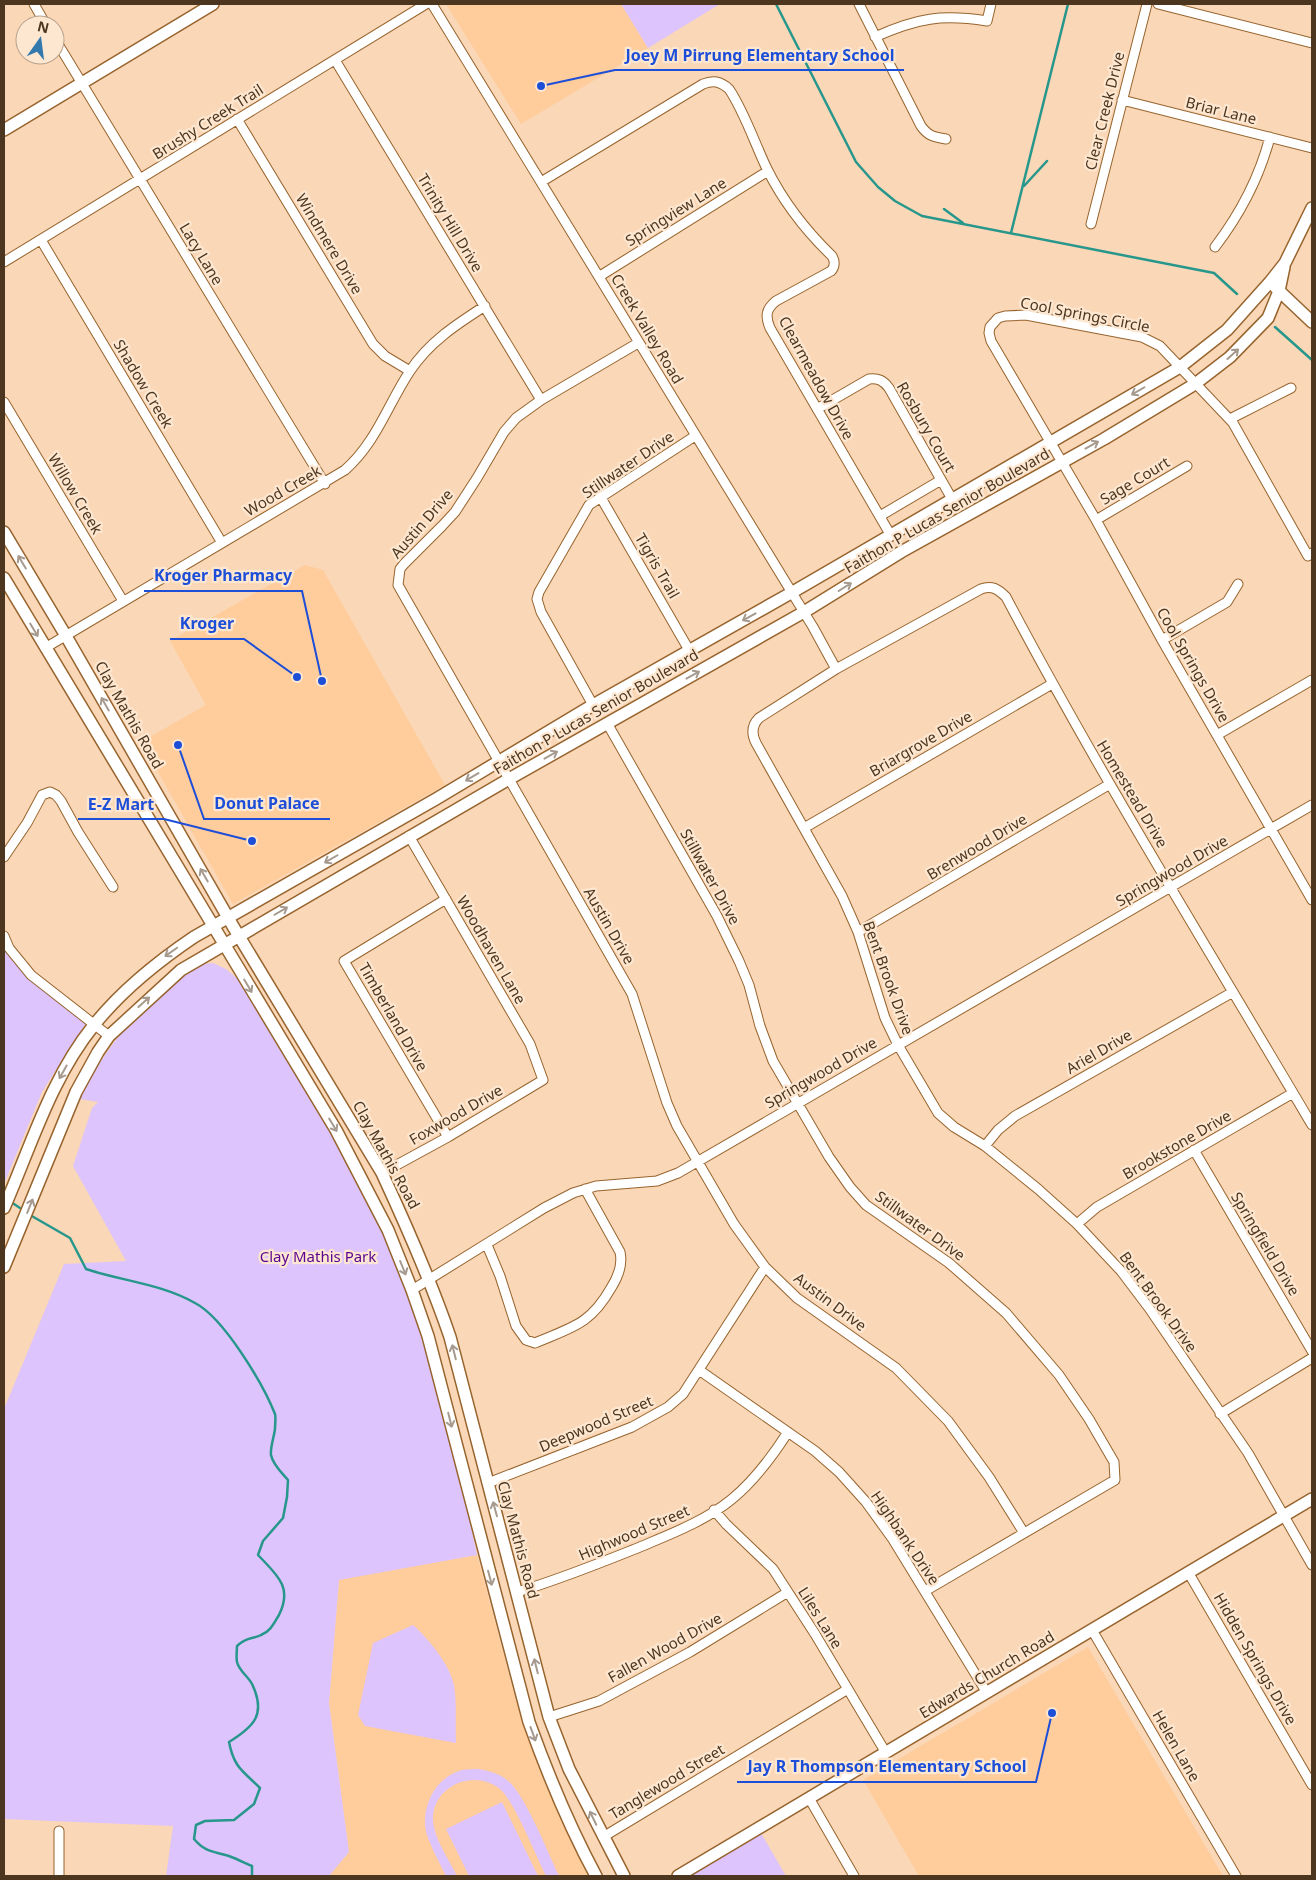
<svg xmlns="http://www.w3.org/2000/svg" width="1316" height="1880" viewBox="0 0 1316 1880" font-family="'Noto Sans',sans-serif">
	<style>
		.built { fill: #ffcc9c }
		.green { fill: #ddc4fc }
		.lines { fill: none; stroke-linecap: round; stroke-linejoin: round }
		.stream { stroke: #27978c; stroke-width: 2.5 }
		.street-casing { stroke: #97642e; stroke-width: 11 }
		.secondary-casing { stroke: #97642e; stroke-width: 14 }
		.street { stroke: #fff; stroke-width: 9 }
		.secondary { stroke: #fff; stroke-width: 11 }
		.oneway { stroke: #a69a8f }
		.labels { text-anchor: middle; stroke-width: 4.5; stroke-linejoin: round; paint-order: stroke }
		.street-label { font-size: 15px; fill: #4d361f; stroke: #fee7d1 }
		.park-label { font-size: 15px; fill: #5b0491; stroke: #fee7d1 }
		.leader { fill: none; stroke: #1d4ed8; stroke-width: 2 }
		.callout-dot { fill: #1d4ed8; stroke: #fee7d1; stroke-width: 2 }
		.callout-label { font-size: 16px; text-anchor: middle; font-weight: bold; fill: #1d4ed8; stroke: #fee7d1; stroke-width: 4.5; stroke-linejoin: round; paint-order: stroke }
	</style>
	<rect width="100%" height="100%" fill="#fad7b7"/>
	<path class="built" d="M446,4H621L648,48L521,124Z
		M305,565L323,570L445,785L233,904L141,742L206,705L170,641Z
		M477,1555L515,1698L540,1771L570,1838L590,1876H329L349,1852L329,1703L339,1579Z
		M1088,1647L1223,1876H919L863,1780Z"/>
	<path class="green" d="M621,4H720L648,48Z
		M4,950H6L25,975L86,1023L42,1092L4,1184Z
		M213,963L226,969L240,981L343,1153L383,1230L422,1330L455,1450L477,1555L339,1580L329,1703L349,1852L329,1876H166L173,1826L4,1819V1409L64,1264L126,1261L73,1166L92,1108L98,1102L80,1099C102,1053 128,1020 167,988C184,975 191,964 213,963Z
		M413,1625C428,1638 450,1665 454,1685C457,1703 455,1724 456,1743L365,1726L358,1715L373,1643Z
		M478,1769C489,1771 498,1773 507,1780C524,1792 549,1855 559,1876H546C536,1856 514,1801 500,1789C474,1768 432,1786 433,1820C434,1839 449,1859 457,1876H446C440,1864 433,1851 428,1838C418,1811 434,1777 462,1770C467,1769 473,1769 478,1769Z
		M502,1802L538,1876H469L446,1829Z
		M761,1833L786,1876H688Z"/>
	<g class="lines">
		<path class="stream" d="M776,4L856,162L878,187L895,201L922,216L1214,273L1237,294
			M1024,186L1047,161
			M944,209L963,223
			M1011,233L1068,4
			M1275,327L1312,360
			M11,1202L23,1210
			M30,1215L70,1238L86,1269C122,1281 162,1284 195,1303C224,1318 263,1384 275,1414C276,1418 275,1424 275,1429C274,1437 270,1448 271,1455C273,1465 282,1473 288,1480L287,1497L283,1518L263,1541L258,1555C277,1575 293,1587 279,1615C274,1623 271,1631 261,1635C251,1640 248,1636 237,1646C237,1650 236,1657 237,1662C239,1671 248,1676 252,1684C267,1715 253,1727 229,1742C234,1768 243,1771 260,1788L254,1804L234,1820L205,1821L196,1825L194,1839C206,1853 213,1851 229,1856C237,1859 245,1863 252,1866V1876"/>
		<defs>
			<path id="street" d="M34,4L46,25
				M432,4L813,627L836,669
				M859,4L921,126C928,136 934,137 946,139
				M1158,4L1312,43
				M875,37C917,18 942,14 987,21L991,4
				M55,39L325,484
				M335,60L541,400
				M1122,100L1312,148
				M237,119L373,344L385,356L410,371
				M541,182L703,84C713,80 720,81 729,89C744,111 755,144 767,169C784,203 805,230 832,256C835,261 835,267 831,271L776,301C766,309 765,316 770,328L890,534
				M1091,224L1147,4
				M41,240L222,543
				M1215,247C1241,213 1259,179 1270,137
				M4,262L426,4
				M600,276L768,171
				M638,343L541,400L516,418L504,432L477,478L455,512L442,526L404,564L400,569L398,585L632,994L667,1103L677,1126L734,1224L765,1267L797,1298L896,1368L948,1421L989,1477L1024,1533
				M4,402L123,601
				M817,409L869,379C878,378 883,380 889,388L952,499
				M1230,419L1291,388
				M600,496L689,650
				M880,516L941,480
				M1096,520L1187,466
				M1312,553L1308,556L1233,423L1160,346L1142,337L1026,315L1005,316L998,318L990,327L989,333L991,341L1096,520L1162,640L1312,900
				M1162,640L1227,602L1238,584
				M45,648L345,470C376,443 388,404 410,371C429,342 457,324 485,306
				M593,705L541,612L537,599L539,592L589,505L695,436
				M607,723L717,916L739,961L749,985L760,1026L773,1061L829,1157L850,1187L866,1205L949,1263L1006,1313L1059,1375L1089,1419L1114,1462L1115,1480L925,1591
				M1217,735L1312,680
				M804,828L1052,684
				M4,857L27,823L42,795L50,792L56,795L61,801L78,832L113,887
				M446,899L344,961L448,1137
				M858,932L1110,784
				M4,936L9,948L31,975L109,1036
				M1312,1125C1209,950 1101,777 1006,597C998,589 992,585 981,589L836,669L759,718C752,725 751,733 756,743L842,896L858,932L885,1018L898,1045L938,1113L954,1127L985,1146L1038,1189L1077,1224L1121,1271L1149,1308L1248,1453L1312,1565
				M985,1146L998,1130L1015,1116L1233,992
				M1194,1150L1312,1351
				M382,1173L448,1137L543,1080L530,1044L409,836
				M1077,1224L1097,1207L1293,1093
				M487,1245L500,1276L516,1326L526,1340L535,1343C572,1327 590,1325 611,1288C618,1277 623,1265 620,1252L585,1189
				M412,1290L544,1208L573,1193L596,1186L657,1181L678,1173L1312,805
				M699,1370L815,1451L839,1472L866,1502L892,1538L987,1693
				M1220,1414L1312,1358
				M488,1483L632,1427L668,1407L683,1394L765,1267
				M714,1510L726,1524L773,1569L815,1634L886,1753
				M1188,1572L1312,1785
				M517,1592C558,1580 595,1565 635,1549C668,1535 704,1522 732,1499C755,1480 772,1457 788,1432
				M1092,1630L1236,1876
				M549,1717L599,1701L690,1652L788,1592
				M809,1798L854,1876
				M59,1831V1876
				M603,1837L848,1689"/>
			<path id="secondary" d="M4,130L213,4
				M1275,287L1312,322
				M4,532L66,636L234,928L382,1173C407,1227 431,1281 450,1337L549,1717L569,1769L624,1876
				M4,578L336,1130L388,1230L412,1290L428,1336L529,1722C548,1775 569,1826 596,1876
				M4,1208C31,1146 51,1078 94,1025C122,990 157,962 194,937L436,799L593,705L791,593L1180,367L1227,330L1270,282L1285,263L1312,208
				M4,1267L76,1092L98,1052L109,1036L181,970L509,779L804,612L901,552L1104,439L1195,384L1230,357L1268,318L1279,291L1284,267
				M678,1876L1312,1499"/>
		</defs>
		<use href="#street" class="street-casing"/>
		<use href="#secondary" class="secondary-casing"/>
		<use href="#street" class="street"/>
		<use href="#secondary" class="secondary"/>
	</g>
	<defs><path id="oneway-shaft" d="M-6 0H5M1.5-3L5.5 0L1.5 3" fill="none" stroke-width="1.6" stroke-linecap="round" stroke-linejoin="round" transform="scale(1.25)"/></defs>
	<g class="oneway">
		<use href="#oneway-shaft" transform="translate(1233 354) rotate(-42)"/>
		<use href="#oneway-shaft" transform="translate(1138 391) rotate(150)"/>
		<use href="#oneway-shaft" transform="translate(1092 445) rotate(-29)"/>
		<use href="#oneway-shaft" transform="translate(22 562) rotate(-121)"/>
		<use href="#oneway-shaft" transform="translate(845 587) rotate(-32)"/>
		<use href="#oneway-shaft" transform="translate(749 617) rotate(151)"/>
		<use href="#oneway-shaft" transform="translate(34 630) rotate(59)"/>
		<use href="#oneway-shaft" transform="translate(693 675) rotate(-29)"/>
		<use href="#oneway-shaft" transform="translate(105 704) rotate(-120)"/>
		<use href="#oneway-shaft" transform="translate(551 755) rotate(-29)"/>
		<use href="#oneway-shaft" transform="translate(472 777) rotate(149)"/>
		<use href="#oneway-shaft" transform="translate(331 859) rotate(150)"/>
		<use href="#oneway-shaft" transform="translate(204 875) rotate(-120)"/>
		<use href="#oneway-shaft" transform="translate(281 911) rotate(-30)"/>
		<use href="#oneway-shaft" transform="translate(171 952) rotate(145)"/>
		<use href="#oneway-shaft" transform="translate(248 986) rotate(59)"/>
		<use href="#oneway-shaft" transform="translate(144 1002) rotate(-42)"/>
		<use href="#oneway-shaft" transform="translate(63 1072) rotate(119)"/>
		<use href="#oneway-shaft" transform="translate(333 1125) rotate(59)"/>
		<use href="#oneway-shaft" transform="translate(30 1206) rotate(-68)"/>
		<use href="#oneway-shaft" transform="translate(403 1268) rotate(68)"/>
		<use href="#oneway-shaft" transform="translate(454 1352) rotate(-104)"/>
		<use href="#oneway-shaft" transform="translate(450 1420) rotate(76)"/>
		<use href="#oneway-shaft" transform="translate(495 1509) rotate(-105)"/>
		<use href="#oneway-shaft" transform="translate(490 1578) rotate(75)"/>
		<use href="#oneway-shaft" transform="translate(536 1666) rotate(-104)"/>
		<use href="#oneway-shaft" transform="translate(533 1734) rotate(70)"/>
		<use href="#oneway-shaft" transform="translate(593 1818) rotate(-116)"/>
	</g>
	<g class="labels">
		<g class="street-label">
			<text transform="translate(1105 111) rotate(-76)" y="5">Clear Creek Drive</text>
			<text transform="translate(1221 111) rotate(14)" y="5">Briar Lane</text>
			<text transform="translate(208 122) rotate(-32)" y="5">Brushy Creek Trail</text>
			<text transform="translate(676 212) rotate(-32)" y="5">Springview Lane</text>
			<text transform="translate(450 223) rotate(59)" y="5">Trinity Hill Drive</text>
			<text transform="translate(329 244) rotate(59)" y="5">Windmere Drive</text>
			<text transform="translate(201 254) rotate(59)" y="5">Lacy Lane</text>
			<text transform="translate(1085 315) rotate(11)" y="5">Cool Springs Circle</text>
			<text transform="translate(647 329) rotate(59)" y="5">Creek Valley Road</text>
			<text transform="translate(816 378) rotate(61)" y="5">Clearmeadow Drive</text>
			<text transform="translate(143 384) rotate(59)" y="5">Shadow Creek</text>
			<text transform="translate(926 427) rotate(60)" y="5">Rosbury Court</text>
			<text transform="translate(628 465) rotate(-34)" y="5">Stillwater Drive</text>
			<text transform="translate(1135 481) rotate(-31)" y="5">Sage Court</text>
			<text transform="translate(283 491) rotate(-30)" y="5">Wood Creek</text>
			<text transform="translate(75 494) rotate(59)" y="5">Willow Creek</text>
			<text transform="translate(947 511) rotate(-30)" y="5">Faithon P Lucas Senior Boulevard</text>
			<text transform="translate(422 524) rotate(-49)" y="5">Austin Drive</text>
			<text transform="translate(657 566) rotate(60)" y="5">Tigris Trail</text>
			<text transform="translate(1193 665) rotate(60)" y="5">Cool Springs Drive</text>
			<text transform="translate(596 712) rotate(-30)" y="5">Faithon P Lucas Senior Boulevard</text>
			<text transform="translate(129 715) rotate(60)" y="5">Clay Mathis Road</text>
			<text transform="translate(921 744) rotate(-30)" y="5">Briargrove Drive</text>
			<text transform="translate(1132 794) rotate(59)" y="5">Homestead Drive</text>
			<text transform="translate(977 847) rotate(-31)" y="5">Brenwood Drive</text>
			<text transform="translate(1172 871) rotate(-30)" y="5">Springwood Drive</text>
			<text transform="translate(710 877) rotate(61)" y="5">Stillwater Drive</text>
			<text transform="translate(609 926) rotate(60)" y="5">Austin Drive</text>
			<text transform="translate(491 950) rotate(60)" y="5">Woodhaven Lane</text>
			<text transform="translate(888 978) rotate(70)" y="5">Bent Brook Drive</text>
			<text transform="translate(393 1017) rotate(60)" y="5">Timberland Drive</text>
			<text transform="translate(1099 1052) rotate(-30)" y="5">Ariel Drive</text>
			<text transform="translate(821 1073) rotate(-30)" y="5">Springwood Drive</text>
			<text transform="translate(456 1115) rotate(-30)" y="5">Foxwood Drive</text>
			<text transform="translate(1177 1145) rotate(-30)" y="5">Brookstone Drive</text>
			<text transform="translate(386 1155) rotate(61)" y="5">Clay Mathis Road</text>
			<text transform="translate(920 1226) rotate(36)" y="5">Stillwater Drive</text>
			<text transform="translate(1265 1244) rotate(59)" y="5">Springfield Drive</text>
			<text transform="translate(830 1302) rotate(37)" y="5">Austin Drive</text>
			<text transform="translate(1158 1302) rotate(54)" y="5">Bent Brook Drive</text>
			<text transform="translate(596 1424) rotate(-23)" y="5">Deepwood Street</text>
			<text transform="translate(634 1533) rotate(-23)" y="5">Highwood Street</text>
			<text transform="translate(905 1538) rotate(56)" y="5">Highbank Drive</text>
			<text transform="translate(518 1540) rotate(75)" y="5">Clay Mathis Road</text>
			<text transform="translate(820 1618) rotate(58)" y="5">Liles Lane</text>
			<text transform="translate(665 1648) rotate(-29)" y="5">Fallen Wood Drive</text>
			<text transform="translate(1255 1659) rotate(60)" y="5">Hidden Springs Drive</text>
			<text transform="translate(987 1675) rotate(-31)" y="5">Edwards Church Road</text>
			<text transform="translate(1176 1746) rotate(60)" y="5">Helen Lane</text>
			<text transform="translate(667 1782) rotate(-31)" y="5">Tanglewood Street</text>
		</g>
		<g class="park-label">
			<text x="318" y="1262">Clay Mathis Park</text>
		</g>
	</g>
	<path class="leader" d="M541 86L615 70H904M322 681L302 591H144M297 677L244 639H170M178 745L204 819H330M252 841L164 819H78M1052 1713L1036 1782H737"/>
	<g class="callout-dot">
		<circle cx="541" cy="86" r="5"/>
		<circle cx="322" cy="681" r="5"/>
		<circle cx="297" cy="677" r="5"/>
		<circle cx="178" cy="745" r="5"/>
		<circle cx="252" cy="841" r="5"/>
		<circle cx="1052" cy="1713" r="5"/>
	</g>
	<g class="callout-label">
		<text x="760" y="61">Joey M Pirrung Elementary School</text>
		<text x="223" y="581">Kroger Pharmacy</text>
		<text x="207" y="629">Kroger</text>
		<text x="267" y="809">Donut Palace</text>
		<text x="121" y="810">E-Z Mart</text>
		<text x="887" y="1772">Jay R Thompson Elementary School</text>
	</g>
	<rect width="1316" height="1880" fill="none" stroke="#4d361f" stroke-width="10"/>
	<g transform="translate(40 40) rotate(14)"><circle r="24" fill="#fee7d1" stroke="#b7a08a"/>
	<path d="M0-4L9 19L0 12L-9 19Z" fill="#3379ae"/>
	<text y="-8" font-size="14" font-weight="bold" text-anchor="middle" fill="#4d361f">N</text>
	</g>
</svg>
